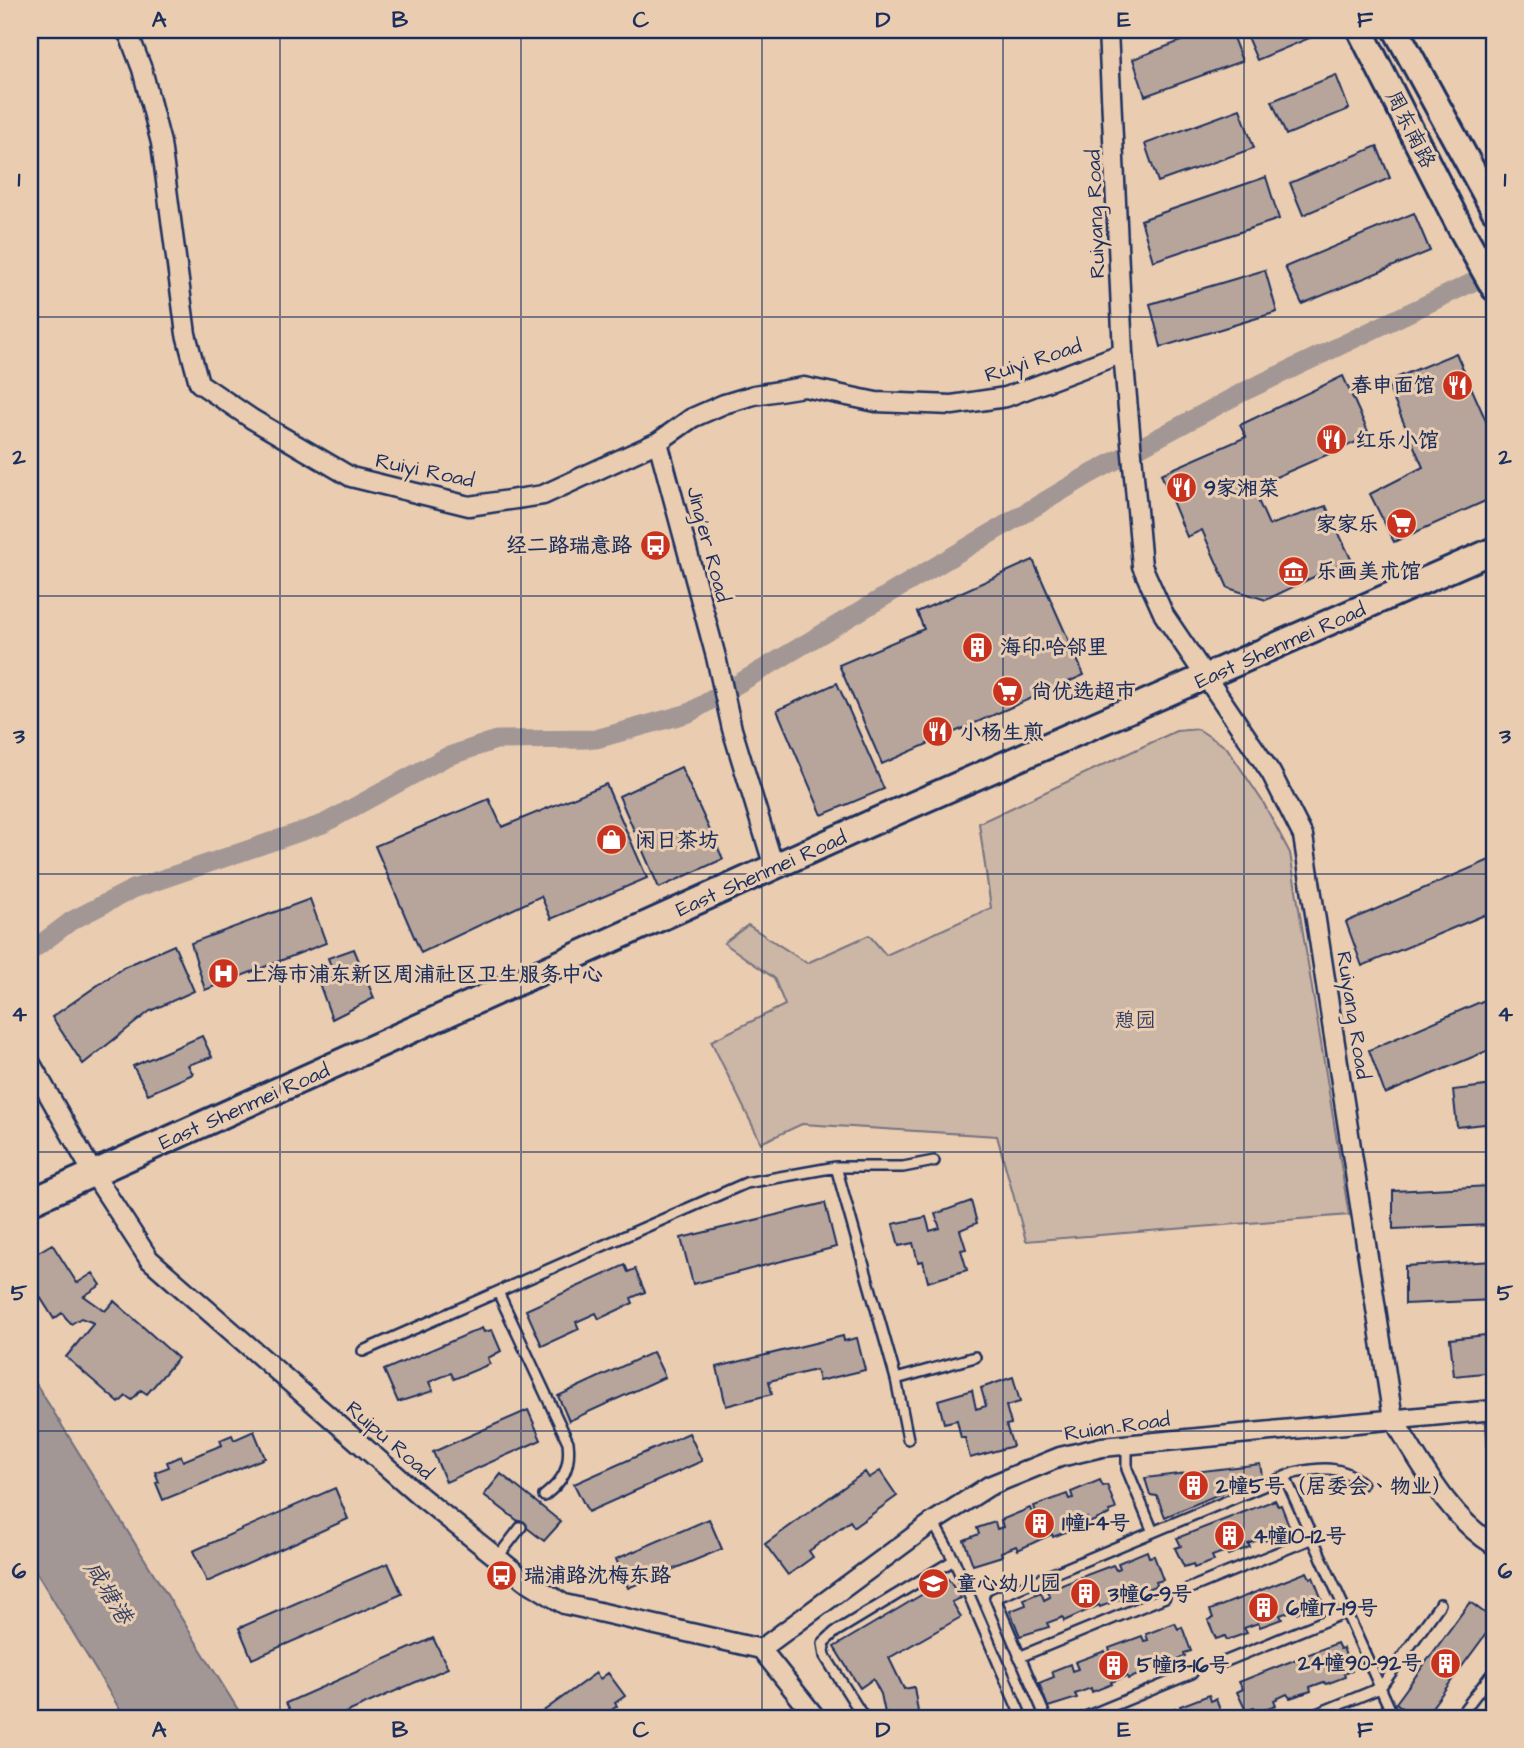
<svg xmlns="http://www.w3.org/2000/svg" width="1524" height="1748" viewBox="0 0 1524 1748" font-family="'Architects Daughter','LXGW WenKai TC',sans-serif">
	<style>
		.green { fill: #ccb6a5; stroke: #747282; stroke-width: 2 }
		.water { fill: #a39795; stroke: #6d6d7f; stroke-width: 2 }
		.lines { fill: none; stroke-linecap: round; stroke-linejoin: round }
		.canal { stroke: #a39795; stroke-width: 19 }
		.building { fill: #b7a59c; stroke: #1b2f5e; stroke-width: 2 }
		.lane-casing { stroke: #1b2f5e; stroke-width: 14 }
		.street-casing { stroke: #1b2f5e; stroke-width: 23 }
		.secondary-casing { stroke: #1b2f5e; stroke-width: 30 }
		.lane { stroke: #eacdb1; stroke-width: 9 }
		.street { stroke: #eacdb1; stroke-width: 18 }
		.secondary { stroke: #eacdb1; stroke-width: 24 }
		.grid { fill: none; stroke: #1b2f5e; stroke-width: 2; stroke-opacity: 0.55 }
		.labels { text-anchor: middle; stroke-width: 6; stroke-linejoin: round; paint-order: stroke }
		.street-label { font-size: 21px; fill: #1b2f5e; stroke: #eacdb1 }
		.poi-label { font-size: 21px; font-weight: bold; fill: #1b2f5e; stroke: #eacdb1; text-anchor: start }
		.park-label { font-size: 21px; fill: #2d3c65; stroke: #eacdb1 }
		.water-label { font-size: 23px; font-style: italic; fill: #2f3f66; stroke: #eacdb1 }
		.neatline { fill: none; stroke: #1b2f5e; stroke-width: 2.5 }
		.grid-label { font-size: 23px; text-anchor: middle; font-weight: bold; fill: #1b2f5e }
	</style>
	<rect width="100%" height="100%" fill="#eacdb1"/>
	<filter id="ink" filterUnits="userSpaceOnUse"><feTurbulence type="fractalNoise" baseFrequency=".0143" numOctaves="2"/><feDisplacementMap in="SourceGraphic" scale="14" xChannelSelector="R" yChannelSelector="G"/><feConvolveMatrix kernelMatrix="1 2 1 2 8 2 1 2 1" color-interpolation-filters="sRGB"/></filter>
	<g filter="url(#ink)">
		<path class="green" d="M1198,729L1227,748L1263,802L1290,853L1349,1215L1026,1241L997,1136L802,1124L761,1143L711,1041L785,1005L774,978L724,943L748,925L807,963L869,935L886,955L991,908L979,823L1176,731Z"/>
		<path class="water" d="M30,1374L237,1708L243,1718H125L30,1562Z"/>
		<g class="lines">
			<path class="canal" d="M30,952L71,921L133,889L323,824L446,757L496,740L596,739L689,713L1087,476L1241,393L1494,272"/>
		</g>
		<path class="building" d="M1210,30H1230L1242,61L1145,96L1133,59Z
			M1244,30H1318L1319,34L1257,60Z
			M1336,75L1349,109L1286,135L1272,101Z
			M1240,109L1254,148L1158,182L1145,144Z
			M1377,146L1390,178L1303,215L1290,183Z
			M1266,177L1279,219L1153,261L1141,220Z
			M1414,213L1430,251L1302,304L1285,267Z
			M1265,270L1277,312L1161,347L1150,304Z
			M1456,353L1494,439V489L1492,498L1394,542L1370,494L1423,467L1386,382Z
			M1343,376L1370,436L1269,480L1275,492L1257,498L1269,525L1326,506L1351,559L1266,600L1228,588L1202,530L1187,537L1161,474L1246,437L1240,425Z
			M1033,560L1084,675L882,764L839,665L924,629L917,612Z
			M837,683L884,789L822,815L777,710Z
			M681,767L723,859L659,888L619,796Z
			M606,784L647,878L551,919L541,896L421,953L375,846L489,799L502,827Z
			M1494,858V911L1362,966L1346,922Z
			M310,899L326,943L205,990L191,943Z
			M174,945L194,991L150,1011L83,1064L52,1017L124,967Z
			M354,949L374,998L332,1019L319,983L335,977L328,958Z
			M1494,996V1048L1385,1094L1369,1050Z
			M202,1036L212,1057L188,1065L193,1074L148,1094L133,1066Z
			M1494,1085V1123L1457,1127L1453,1090Z
			M1490,1186L1492,1225L1393,1229V1191Z
			M971,1201L977,1223L960,1230L966,1249L961,1250L967,1270L928,1282L923,1261L918,1262L913,1243L899,1246L893,1224L926,1217L930,1231L940,1228L935,1214Z
			M825,1203L836,1247L693,1284L681,1238Z
			M52,1244L77,1283L93,1273L101,1285L84,1296L105,1311L114,1301L178,1358L147,1394L141,1390L132,1400L126,1396L119,1403L66,1357L94,1323L81,1318L71,1324L62,1313L54,1319L30,1281V1257Z
			M1494,1261V1300L1405,1304V1266Z
			M625,1265L628,1272L635,1269L645,1292L631,1298L633,1303L599,1319L596,1313L576,1322L579,1329L542,1346L526,1310Z
			M482,1328L484,1332L492,1330L501,1351L488,1358L490,1364L454,1379L451,1373L429,1382L433,1391L398,1402L384,1370Z
			M1494,1334V1372L1454,1376L1450,1339Z
			M843,1336L844,1341L857,1338L865,1370L819,1381L816,1370L769,1381L772,1394L726,1406L717,1367Z
			M653,1352L665,1377L569,1421L558,1396Z
			M1013,1377L1020,1402L1006,1406L1011,1424L1006,1425L1013,1446L970,1458L965,1438H961L957,1420L944,1423L938,1400L972,1390L976,1409L986,1406L981,1388Z
			M528,1410L541,1440L446,1482L433,1452Z
			M1494,1417V1455L1488,1456L1486,1418Z
			M254,1431L265,1458L163,1500L156,1483L159,1482L155,1472L169,1467L167,1462L181,1456L183,1461L222,1445L220,1440L232,1435L234,1440Z
			M689,1433L702,1461L588,1512L574,1484Z
			M1260,1464L1262,1476L1165,1517L1157,1496L1150,1495L1145,1478Z
			M880,1471L897,1496L854,1527L850,1521L809,1551L813,1557L788,1575L765,1544L865,1472L869,1478Z
			M501,1474L561,1522L544,1541L484,1495Z
			M1100,1480L1103,1486L1107,1485L1116,1509L1109,1511L1110,1514L1089,1523L1087,1518L1075,1524L1076,1528L1053,1537L1052,1534L1018,1550L1016,1546L1001,1552L1002,1556L973,1565L964,1540L979,1534L977,1528L995,1522L997,1529L1003,1527L1001,1520L1030,1508L1032,1513L1036,1512L1034,1506L1067,1494L1069,1499L1073,1498L1071,1492Z
			M335,1488L348,1519L207,1582L193,1551Z
			M1275,1500L1278,1506L1281,1505L1290,1528L1282,1531L1283,1533L1264,1541L1262,1538L1248,1544L1250,1547L1228,1555L1226,1551L1212,1556L1214,1561L1194,1568L1193,1564L1184,1567L1175,1548L1181,1546L1177,1538Z
			M709,1519L722,1549L628,1588L616,1559Z
			M1147,1551L1149,1557L1154,1556L1163,1580L1156,1582L1157,1585L1136,1594L1134,1589L1121,1595L1123,1598L1100,1607L1099,1605L1064,1621L1063,1617L1047,1623L1049,1627L1020,1636L1010,1611L1026,1605L1024,1599L1041,1592L1044,1600L1050,1597L1047,1591L1077,1579L1079,1584L1083,1583L1081,1577L1113,1565L1116,1570L1120,1568L1118,1563Z
			M388,1563L402,1594L252,1659L239,1628Z
			M1307,1572L1310,1578L1313,1577L1322,1600L1314,1603L1315,1605L1296,1613L1294,1610L1280,1615L1282,1619L1260,1627L1258,1623L1244,1628L1247,1633L1227,1640L1225,1636L1216,1639L1208,1620L1213,1618L1210,1610Z
			M948,1579L961,1598L952,1602L961,1617L889,1658L904,1689L914,1687L919,1718H886L881,1694L873,1679L860,1688L834,1647Z
			M1470,1602L1494,1620V1623L1424,1718H1415L1396,1703Z
			M1175,1623L1178,1629L1182,1627L1191,1651L1184,1653L1185,1656L1164,1665L1162,1661L1149,1666L1151,1670L1128,1679L1127,1676L1111,1682L1112,1684L1092,1692L1091,1688L1075,1694L1077,1698L1048,1707L1039,1683L1054,1677L1052,1671L1070,1664L1072,1671L1078,1669L1075,1662L1105,1651L1107,1655L1111,1654L1109,1648L1142,1636L1144,1641L1148,1640L1146,1634Z
			M433,1638L448,1668L334,1718H294L286,1703Z
			M1337,1643L1340,1649L1343,1648L1352,1671L1344,1674L1345,1677L1326,1684L1324,1682L1310,1687L1311,1691L1290,1698L1287,1694L1274,1700L1276,1705L1256,1712L1254,1708L1246,1711L1237,1692L1243,1689L1239,1682Z
			M596,1673L600,1679L608,1673L625,1696L615,1703L617,1706L601,1718H534Z
			M1209,1695L1211,1701L1216,1699L1223,1718H1148L1175,1708L1178,1713L1182,1712L1180,1706Z
			M1494,1698V1718H1480Z"/>
		<g class="lines">
			<defs>
				<path id="lane" d="M836,1167H903L934,1161
					M498,1292L568,1442C571,1468 563,1481 544,1496
					M363,1351L746,1183L836,1167L896,1379L908,1439
					M896,1379L975,1357
					M1127,1445V1469L1153,1532
					M1285,1477L1394,1718
					M933,1522L954,1560L1022,1718
					M497,1558L521,1527
					M1188,1589L1313,1538
					M1019,1657L1165,1597
					M1219,1664L1346,1612
					M864,1718L825,1656L823,1643L835,1632L954,1560
					M1046,1718L995,1598L1294,1473C1318,1468 1343,1464 1362,1484
					M1083,1718L1192,1673
					M1307,1718L1380,1688L1440,1604
					M1458,1718L1494,1671"/>
				<path id="street" d="M124,30L129,35L142,69L161,143L186,334L199,383L252,419L351,477L469,506L543,495L658,442L692,418L724,404L754,395L804,387L876,402L952,405L1006,397L1123,353
					M1108,30L1123,353L1142,566L1164,615L1271,773L1303,836L1393,1419C1422,1464 1447,1516 1494,1545
					M658,442L716,657L732,729L774,867
					M30,1062L93,1173L149,1259L420,1496L525,1580L564,1604L761,1649L816,1718
					M761,1649L933,1522L989,1486L1060,1457L1102,1447L1494,1410"/>
				<path id="secondary" d="M1360,30L1461,229L1494,288
					M1396,30L1494,210
					M30,1202L871,823L1494,550"/>
			</defs>
			<use href="#lane" class="lane-casing"/>
			<use href="#street" class="street-casing"/>
			<use href="#secondary" class="secondary-casing"/>
			<use href="#lane" class="lane"/>
			<use href="#street" class="street"/>
			<use href="#secondary" class="secondary"/>
		</g>
	</g>
	<path class="grid" d="M280,30V1718M521,30V1718M762,30V1718M1003,30V1718M1244,30V1718M30,317H1494M30,596H1494M30,874H1494M30,1152H1494M30,1431H1494"/>
	<defs>
		<symbol id="restaurant-disc" viewBox="-11 -11 22 22"><circle r="9.5" fill="#c8321e" stroke="#eacdb1"/><path d="M-5-6h1v4h1v-4h1v4h1v-4h1v5L-1.5 .5V6h-2V.5L-5-1ZM5-6V6H3V1.5H1.5Q1.5-4 5-6Z" fill="#fff"/></symbol>
		<symbol id="supermarket-disc" viewBox="-11 -11 22 22"><circle r="9.5" fill="#c8321e" stroke="#eacdb1"/><path d="M-6-5.5h2.5l.6 2H6L4.5 2H-2.5L-4.4-4H-6ZM-1.5 3.2a1.3 1.3 0 1 0 .1 0ZM3 3.2a1.3 1.3 0 1 0 .1 0Z" fill="#fff"/></symbol>
		<symbol id="bus-disc" viewBox="-11 -11 22 22"><circle r="9.5" fill="#c8321e" stroke="#eacdb1"/><path d="M-5-6H5V4H4V6H2V4H-2V6H-4V4H-5ZM-3.5-4V0h7V-4ZM-3.5 1.2v1.5H-2V1.2ZM2 1.2v1.5H3.5V1.2Z" fill="#fff"/></symbol>
		<symbol id="museum-disc" viewBox="-11 -11 22 22"><circle r="9.5" fill="#c8321e" stroke="#eacdb1"/><path d="M0-6L6-3V-2H-6V-3ZM-5-1h2V3h-2ZM-1-1h2V3h-2ZM3-1h2V3H3ZM-6 4H6V6H-6Z" fill="#fff"/></symbol>
		<symbol id="building-disc" viewBox="-11 -11 22 22"><circle r="9.5" fill="#c8321e" stroke="#eacdb1"/><path d="M-4-6H4V6H1V3H-1V6H-4ZM-2.5-4.3h1.7v1.8h-1.7ZM.8-4.3h1.7v1.8H.8ZM-2.5-1h1.7V.8h-1.7ZM.8-1h1.7V.8H.8Z" fill="#fff"/></symbol>
		<symbol id="shop-disc" viewBox="-11 -11 22 22"><circle r="9.5" fill="#c8321e" stroke="#eacdb1"/><path d="M-5-2.5h2.3a2.7 3.5 0 0 1 5.4 0H5L5.5 6h-11ZM-1.5-2.5h3a1.5 2.3 0 0 0-3 0Z" fill="#fff"/></symbol>
		<symbol id="hospital-disc" viewBox="-11 -11 22 22"><circle r="9.5" fill="#c8321e" stroke="#eacdb1"/><path d="M-5-5h3v3.5h4V-5h3V5h-3V1.5h-4V5h-3Z" fill="#fff"/></symbol>
		<symbol id="school-disc" viewBox="-11 -11 22 22"><circle r="9.5" fill="#c8321e" stroke="#eacdb1"/><path d="M0-5L7-2L0 1L-7-2ZM-4 1L0 2.5L4 1V4Q0 6-4 4Z" fill="#fff"/></symbol>
	</defs>
	<g fill-rule="evenodd">
		<use href="#restaurant-disc" x="1440" y="368" width="35" height="35"/>
		<use href="#restaurant-disc" x="1314" y="422" width="35" height="35"/>
		<use href="#restaurant-disc" x="1164" y="470" width="35" height="35"/>
		<use href="#supermarket-disc" x="1384" y="506" width="35" height="35"/>
		<use href="#bus-disc" x="638" y="528" width="35" height="35"/>
		<use href="#museum-disc" x="1276" y="554" width="35" height="35"/>
		<use href="#building-disc" x="960" y="630" width="35" height="35"/>
		<use href="#supermarket-disc" x="990" y="674" width="35" height="35"/>
		<use href="#restaurant-disc" x="920" y="714" width="35" height="35"/>
		<use href="#shop-disc" x="594" y="822" width="35" height="35"/>
		<use href="#hospital-disc" x="206" y="956" width="35" height="35"/>
		<use href="#building-disc" x="1176" y="1468" width="35" height="35"/>
		<use href="#building-disc" x="1022" y="1506" width="35" height="35"/>
		<use href="#building-disc" x="1212" y="1518" width="35" height="35"/>
		<use href="#bus-disc" x="484" y="1558" width="35" height="35"/>
		<use href="#school-disc" x="916" y="1566" width="35" height="35"/>
		<use href="#building-disc" x="1068" y="1576" width="35" height="35"/>
		<use href="#building-disc" x="1246" y="1590" width="35" height="35"/>
		<use href="#building-disc" x="1428" y="1646" width="35" height="35"/>
		<use href="#building-disc" x="1096" y="1648" width="35" height="35"/>
	</g>
	<g class="labels">
		<g class="street-label">
			<text transform="translate(1411 129) rotate(63)" y="7">周东南路</text>
			<text transform="translate(1095 214) rotate(-92)" y="7">Ruiyang Road</text>
			<text transform="translate(1033 360) rotate(-18)" y="7">Ruiyi Road</text>
			<text transform="translate(425 470) rotate(12)" y="7">Ruiyi Road</text>
			<text transform="translate(709 544) rotate(75)" y="7">Jing'er Road</text>
			<text transform="translate(1280 645) rotate(-24)" y="7">East Shenmei Road</text>
			<text transform="translate(761 873) rotate(-24)" y="7">East Shenmei Road</text>
			<text transform="translate(1354 1015) rotate(81)" y="7">Ruiyang Road</text>
			<text transform="translate(244 1106) rotate(-24)" y="7">East Shenmei Road</text>
			<text transform="translate(1117 1426) rotate(-8)" y="7">Ruian Road</text>
			<text transform="translate(390 1440) rotate(41)" y="7">Ruipu Road</text>
		</g>
		<g class="poi-label">
			<text x="1435" y="392" text-anchor="end">春申面馆</text>
			<text x="1355" y="447">红乐小馆</text>
			<text x="1204" y="495">9家湘菜</text>
			<text x="1379" y="531" text-anchor="end">家家乐</text>
			<text x="632" y="552" text-anchor="end">经二路瑞意路</text>
			<text x="1316" y="578">乐画美术馆</text>
			<text x="1000" y="654">海印·哈邻里</text>
			<text x="1031" y="698">尚优选超市</text>
			<text x="960" y="739">小杨生煎</text>
			<text x="635" y="847">闲日茶坊</text>
			<text x="246" y="981">上海市浦东新区周浦社区卫生服务中心</text>
			<text x="1216" y="1493">2幢5号（居委会、物业）</text>
			<text x="1062" y="1530">1幢1-4号</text>
			<text x="1253" y="1543">4幢10-12号</text>
			<text x="524" y="1582">瑞浦路沈梅东路</text>
			<text x="956" y="1590">童心幼儿园</text>
			<text x="1108" y="1601">3幢6-9号</text>
			<text x="1286" y="1615">6幢17-19号</text>
			<text x="1422" y="1670" text-anchor="end">24幢90-92号</text>
			<text x="1137" y="1672">5幢13-16号</text>
		</g>
		<g class="park-label">
			<text x="1135" y="1027">憩园</text>
		</g>
		<g class="water-label">
			<text transform="translate(109 1592) rotate(58)" y="8">咸塘港</text>
		</g>
	</g>
	<rect width="1524" height="1748" fill="none" stroke="#eacdb1" stroke-width="77"/>
	<rect x="38" y="38" width="1448" height="1672" class="neatline"/>
	<g class="grid-label">
		<text x="159" y="27">A</text>
		<text x="400" y="27">B</text>
		<text x="641" y="27">C</text>
		<text x="883" y="27">D</text>
		<text x="1124" y="27">E</text>
		<text x="1365" y="27">F</text>
		<text x="19" y="186">1</text>
		<text x="1505" y="186">1</text>
		<text x="19" y="464">2</text>
		<text x="1505" y="464">2</text>
		<text x="19" y="743">3</text>
		<text x="1505" y="743">3</text>
		<text x="19" y="1021">4</text>
		<text x="1505" y="1021">4</text>
		<text x="19" y="1300">5</text>
		<text x="1505" y="1300">5</text>
		<text x="19" y="1578">6</text>
		<text x="1505" y="1578">6</text>
		<text x="159" y="1737">A</text>
		<text x="400" y="1737">B</text>
		<text x="641" y="1737">C</text>
		<text x="883" y="1737">D</text>
		<text x="1124" y="1737">E</text>
		<text x="1365" y="1737">F</text>
	</g>
</svg>
